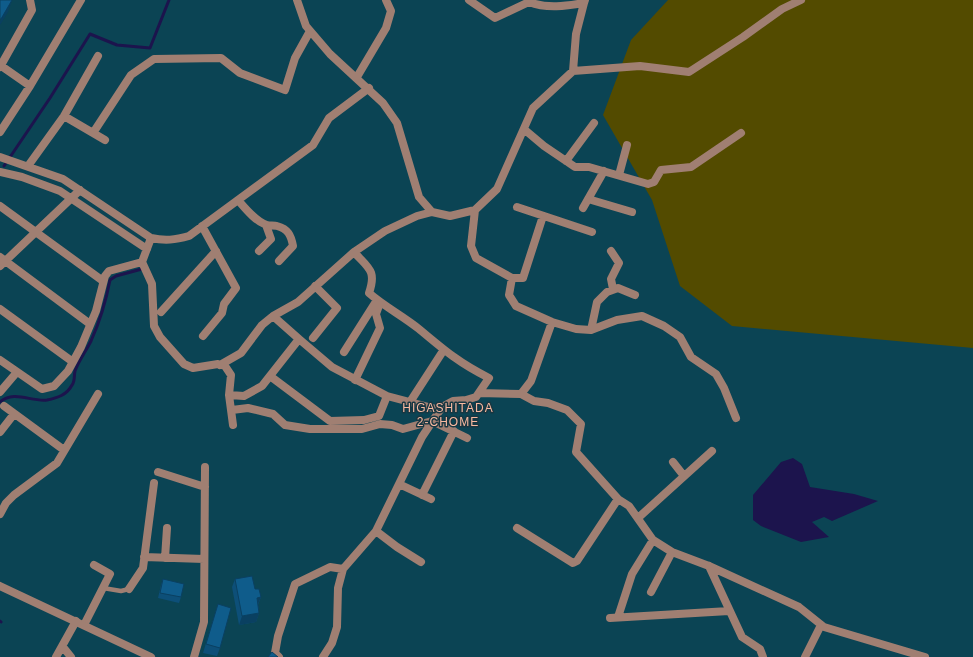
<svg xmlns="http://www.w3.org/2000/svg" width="973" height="657" viewBox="0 0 973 657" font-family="Helvetica,sans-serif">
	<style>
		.green { fill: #534b00 }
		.water { fill: #1c144d }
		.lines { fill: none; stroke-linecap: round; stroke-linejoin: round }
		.stream { stroke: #1c144d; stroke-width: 3 }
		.service { stroke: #a07f72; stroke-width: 4.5 }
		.minor { stroke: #a07f72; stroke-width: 8 }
		.tertiary { stroke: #a07f72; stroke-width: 8 }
		.wall { fill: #0d4f78 }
		.shaded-wall { fill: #0a4061 }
		.building { fill: #0f5c8b; stroke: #0a4061 }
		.labels { text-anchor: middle; stroke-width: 3; stroke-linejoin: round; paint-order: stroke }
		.neighbourhood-label { font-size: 12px; letter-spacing: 1px; fill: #f8baa1; stroke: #183742 }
	</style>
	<rect width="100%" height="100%" fill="#0b4454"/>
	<path class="green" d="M668,0H973V348L732,326L680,286L652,200L603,115L631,40Z"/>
	<path class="water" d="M793,458L802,464L810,487L854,494L878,501L832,521L824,517L812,522L829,537L801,542L761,526L753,520V495L781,462Z"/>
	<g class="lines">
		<path class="stream" d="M4,166L50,98L90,34L117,45L150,48L169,0
			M0,402C14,390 31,402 47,400C57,398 67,395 72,385C75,382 74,375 75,371C79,360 86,351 91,341C100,321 106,301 110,280L116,276L142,269
			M0,621L1,622"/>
		<path class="service" d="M103,588L121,591L129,589"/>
		<path class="minor" d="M469,0L495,18L529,2C547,9 566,6 584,3L585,0
			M0,65L30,86
			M0,67L32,10L30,0
			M573,71L576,34L584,3
			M357,77L386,28L391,11L386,0
			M64,116L105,140
			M525,130L544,146L575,167H589L648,184L654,182L661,170L691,167L741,133
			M0,132L30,86L81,0
			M93,133L131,75L154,59L221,58L240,73L285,90L295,58L310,31
			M0,157L63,179L151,238C165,241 175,240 189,236L313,145L329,118L369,88
			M566,161L594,123
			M28,166L64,116L98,56
			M0,172L22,177L60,191L147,249
			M619,175L627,145
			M588,199L632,212
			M238,200C245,208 256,222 267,225C270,226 274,225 277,226C288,229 291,235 293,246L279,261
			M0,206L103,281
			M517,207L592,232
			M583,208L604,171
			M475,210L497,189L533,108L573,71L640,66L689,72L743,37L782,9L801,0
			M432,212L450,216L475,210L471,246L476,258L512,278L509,295L516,306L552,322L576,329L591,330L617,320L642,316L664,326L680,337L691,357L716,374L724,388L736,418
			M202,226L236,288L224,304L222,313L203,336
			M151,238L142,262L152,284L154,326L160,337L184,364L193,368L218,364L225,366L231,375L229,395L244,396L262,386L299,339L273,316L298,302L354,252L385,231L417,216L432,212L419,197L397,123L383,103L330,54L306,26L297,0
			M259,251L271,239L266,225
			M611,251L619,263L611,279L613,289
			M0,257L90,324
			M0,266L80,190
			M512,278H523L543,216
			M0,309L73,362
			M161,312L216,251
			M591,330L597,302L607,292L618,288L635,295
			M313,338L337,308L315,286
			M344,352L377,300
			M0,360L42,389L54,386L68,371L81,347L96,311L105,276L109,271L142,262
			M220,365L241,353L262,325L273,316
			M270,376L330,421L364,420L379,416L387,396L332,367L299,339
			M355,380L380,328L376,314L380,303
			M0,392L17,372
			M479,393L521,394L531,381L552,322
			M521,394L534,401L548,403L567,410L581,424L576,452L618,499
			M229,395L233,425
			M387,396L440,410
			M410,402L443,351
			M4,406L64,450
			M232,410L248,408L273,414L285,425L310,429H362L380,424L392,425L403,429L432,421L467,438
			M0,432L14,414
			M673,462L684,476
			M158,472L205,487
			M399,484L431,499
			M422,495L454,431
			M0,514L6,503L14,495L57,463L98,394
			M638,518L712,451
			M517,528L573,563L577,561L618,499L629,506L653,540L672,552L709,566L799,607L824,627L925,657
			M376,531L397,547L421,562
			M144,557L204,559
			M165,558L167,528
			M709,566L742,637L760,649L763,657
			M129,589L143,568L154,483
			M651,592L672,552
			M618,617L632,574L653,540
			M610,618L729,611
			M84,625L110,574L94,565
			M63,647L71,657
			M56,657L76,621
			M194,657L204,622L205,467
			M279,657L275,653L278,636L295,584L330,567L343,569
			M323,657L332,643L337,627L338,588L343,569L376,531L422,437L442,407L453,401L466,400L476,397L489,378C459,363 444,350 419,329C403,316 385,307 369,293C377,270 368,268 354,252
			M805,657L821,625"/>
		<path class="tertiary" d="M0,586L151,657"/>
	</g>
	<path class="wall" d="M163,579L181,597L179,603L158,598L161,585Z
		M235,579L255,589L261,597L258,605L259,613L256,622L239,625L232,587Z
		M218,604L220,648L217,656L203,653Z"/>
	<path class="shaded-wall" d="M12,0L8,12L0,25V22L1,19Z
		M261,597L257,606V598Z
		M259,613L256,622L239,625L242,616Z"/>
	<path class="building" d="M0,0H12L1,19H0Z
		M252,576L255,589H259L261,597L257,598L259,613L242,616L235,579Z
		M163,579L184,584L181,597L160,593Z
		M218,604L231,608L220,648L206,644Z
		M272,652L278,657H268Z"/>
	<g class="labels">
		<g class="neighbourhood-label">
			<text x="448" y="412">HIGASHITADA<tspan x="448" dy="14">2-CHOME</tspan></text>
		</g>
	</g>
</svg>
